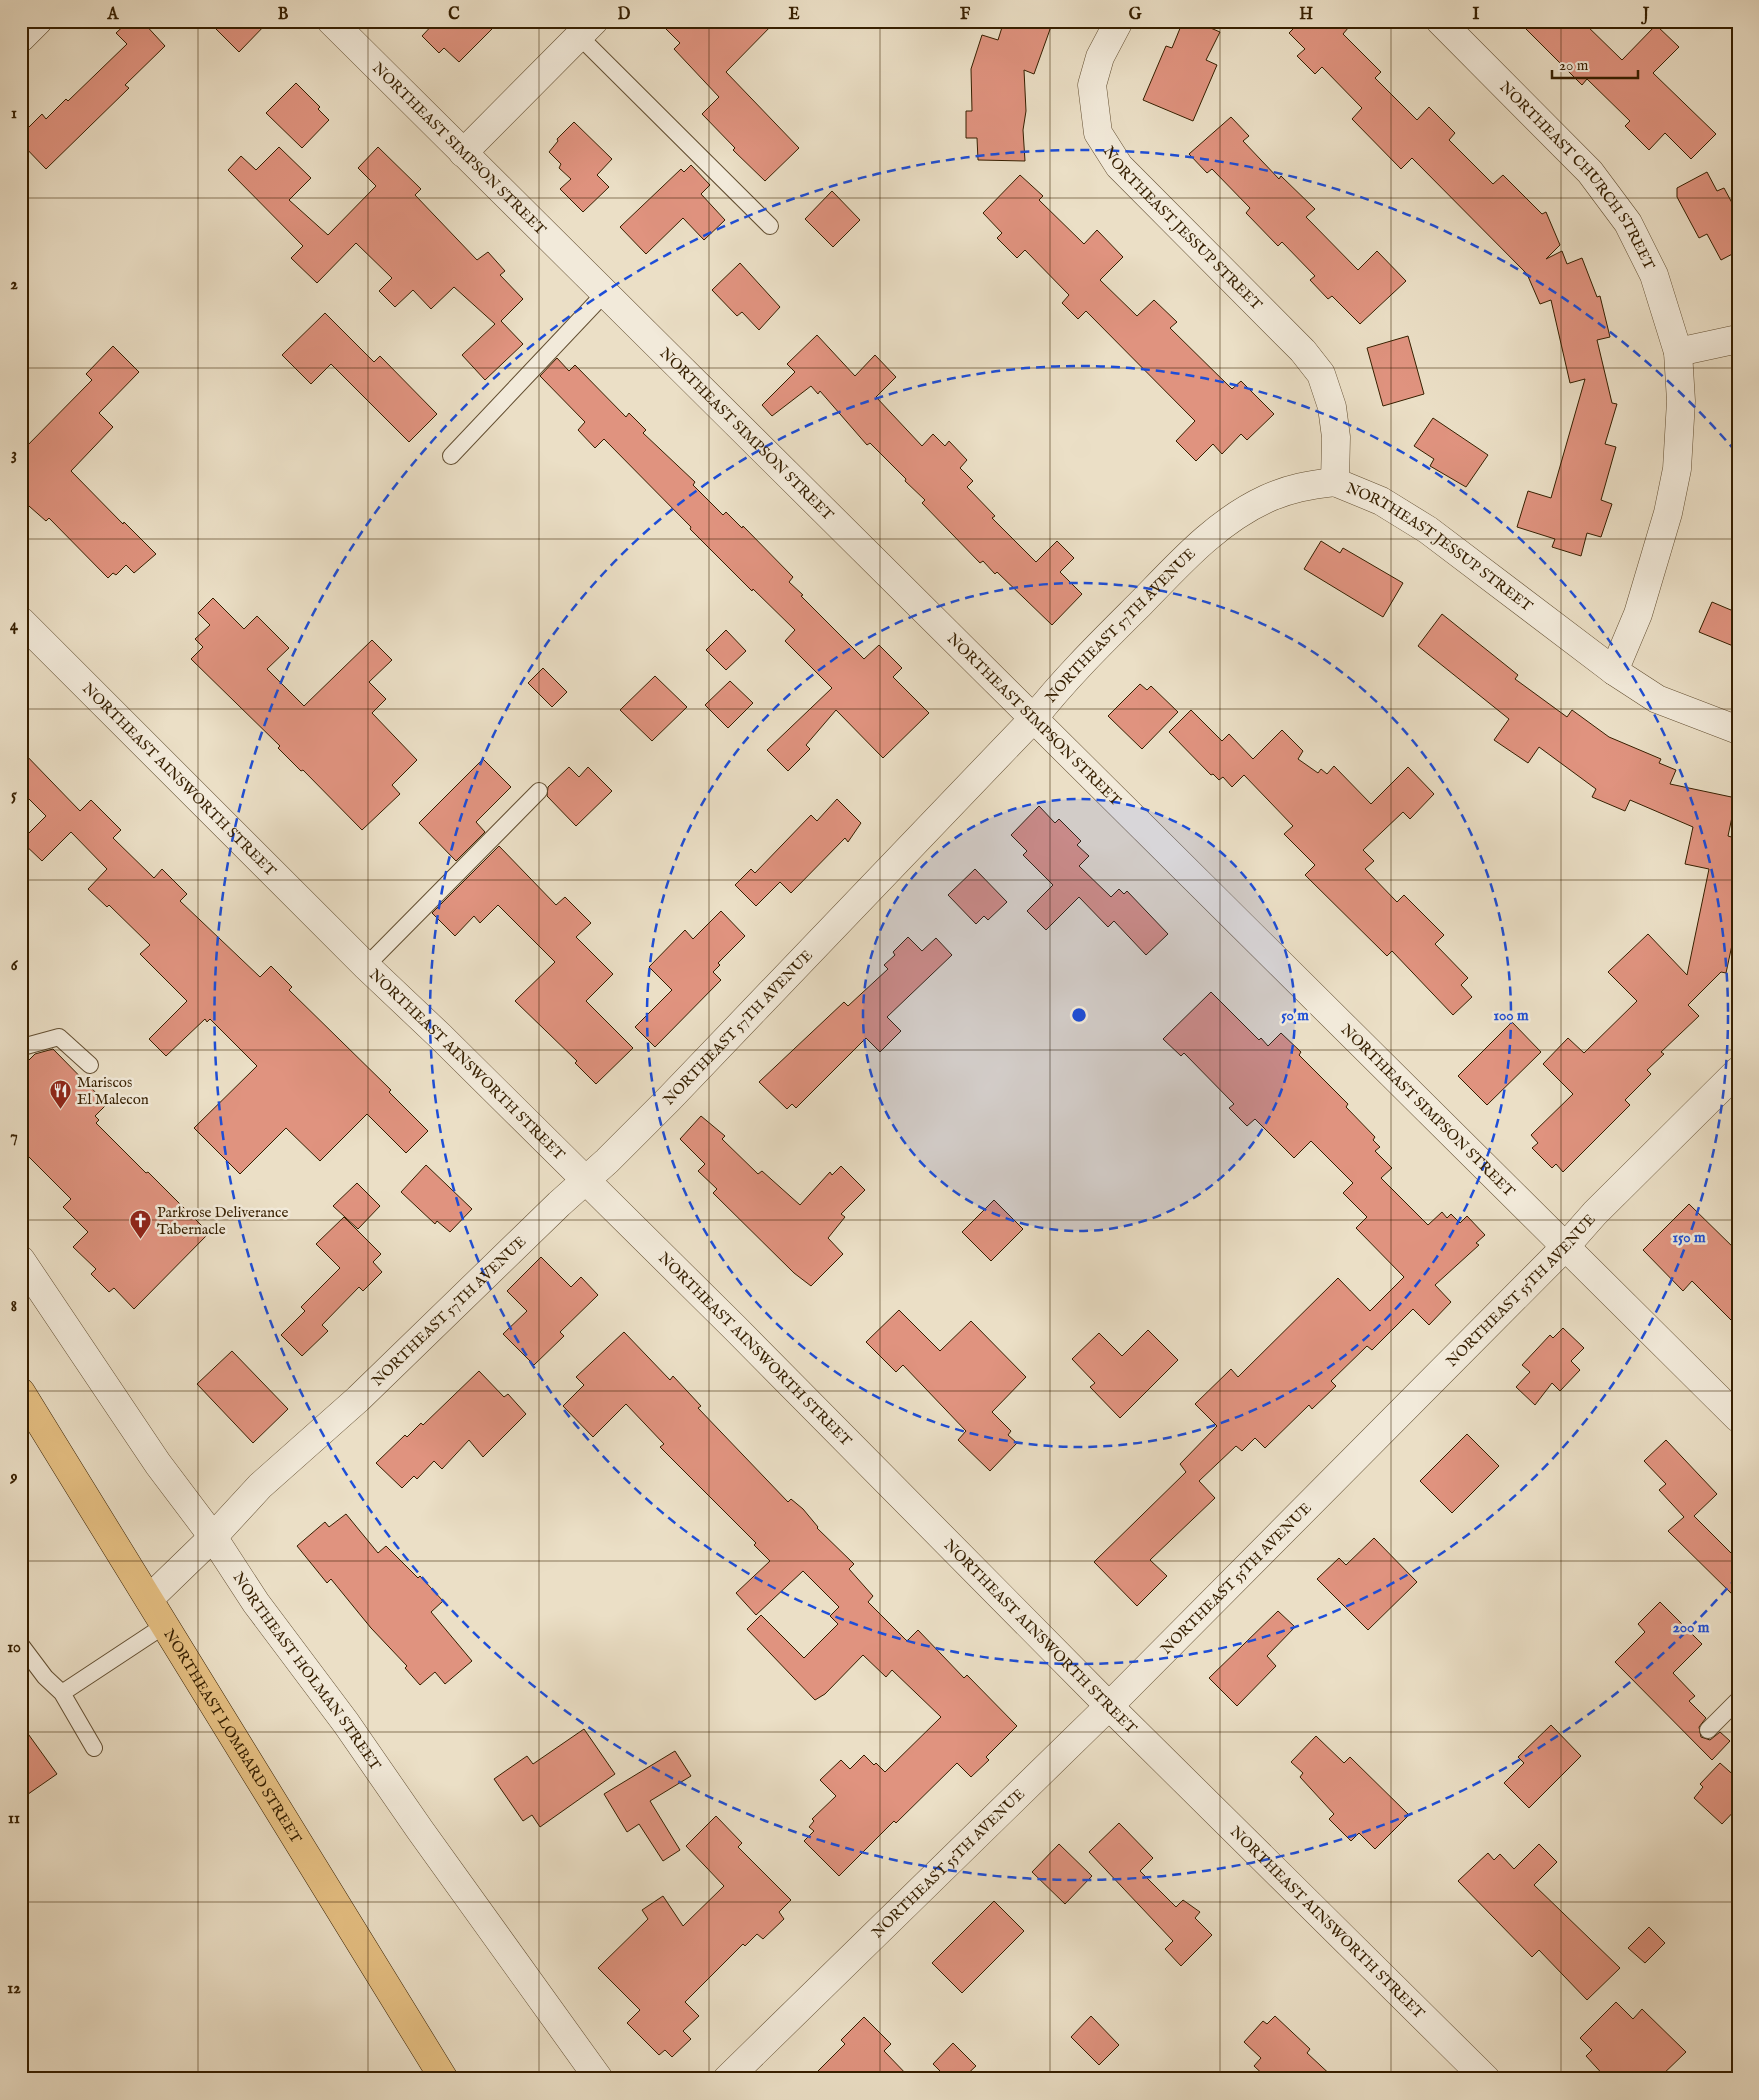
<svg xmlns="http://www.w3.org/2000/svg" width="1759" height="2100" viewBox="0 0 1759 2100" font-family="'IM FELL English',serif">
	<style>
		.building { fill: #e0937f; stroke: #361f00 }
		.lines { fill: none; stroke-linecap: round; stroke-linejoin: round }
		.lane-casing { stroke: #634f32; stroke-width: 18 }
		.street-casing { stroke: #634f32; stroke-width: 29 }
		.secondary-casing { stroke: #361f00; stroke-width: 29 }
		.primary-casing { stroke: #361f00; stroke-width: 29 }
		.lane { stroke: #f2eada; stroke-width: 16 }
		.street { stroke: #f2eada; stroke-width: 28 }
		.secondary { stroke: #f2eada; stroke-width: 28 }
		.primary { stroke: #e6c083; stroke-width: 28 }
		.grid { fill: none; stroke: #361f00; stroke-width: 1; stroke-opacity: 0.55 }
		.ring { fill: none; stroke: #1d4ed8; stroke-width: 2.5; stroke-dasharray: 9 6 }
		.labels { text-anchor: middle; stroke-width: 5; stroke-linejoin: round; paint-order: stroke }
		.street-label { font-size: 15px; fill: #361f00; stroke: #f2eada }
		.poi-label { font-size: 15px; fill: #361f00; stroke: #f2eada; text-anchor: start }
		.centre { fill: #1d4ed8; stroke: #f2eada; stroke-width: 2.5 }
		.ring-label { font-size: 15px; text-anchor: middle; font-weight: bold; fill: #1d4ed8; stroke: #f2eada; stroke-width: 5; stroke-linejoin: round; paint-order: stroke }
		.neatline { fill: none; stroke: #361f00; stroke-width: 2 }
		.grid-label { font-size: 16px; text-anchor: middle; font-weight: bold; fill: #361f00 }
	</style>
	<rect width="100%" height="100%" fill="#ebdfc6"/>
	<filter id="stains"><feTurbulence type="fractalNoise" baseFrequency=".004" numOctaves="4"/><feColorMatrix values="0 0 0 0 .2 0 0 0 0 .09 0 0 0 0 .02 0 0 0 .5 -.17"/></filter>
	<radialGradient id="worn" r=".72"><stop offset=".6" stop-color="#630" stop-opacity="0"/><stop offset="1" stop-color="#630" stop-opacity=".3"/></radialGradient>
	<path class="building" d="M129,21H142L165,46L125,85L129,88L46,169L21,143V135L42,114L46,119L66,99L68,101L127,44L116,33Z
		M208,21H269L239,52Z
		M436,21H500L459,62L444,48L439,53L422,36Z
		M658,21H776L726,72L799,148L765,181L733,150L735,148L702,114L719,97L674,49L680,43Z
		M1004,21H1053L1034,74L1024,70L1026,111L1023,130L1025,161L978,160L977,138H966V111H972L971,69L982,35L998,40Z
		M1183,21H1194L1220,32L1206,60L1217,65L1193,121L1143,100L1166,46L1172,48Z
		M1301,21H1354L1343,34L1381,72L1375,78L1417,120L1429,107L1455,133L1449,140L1493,184L1503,175L1542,214L1546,212L1560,245L1546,259L1562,251L1567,264L1582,258L1597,297L1600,296L1610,337L1597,340L1612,403L1617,404L1605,444L1616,447L1601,500L1612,504L1601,537L1587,533L1581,556L1552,547L1555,539L1517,527L1528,491L1551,498L1585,379L1570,383L1551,300L1540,304L1527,274L1412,158L1401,169L1352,119L1362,108L1322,67L1315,74L1297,56L1305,49L1289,33Z
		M1518,21H1582L1622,60L1656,25L1679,47L1653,73L1716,134L1691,159L1665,133L1649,150L1625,126L1630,121L1587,79L1582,85Z
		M296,83L320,107L318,109L329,120L302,148L266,113Z
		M1231,117L1249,136L1243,141L1279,179L1281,176L1315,209L1306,217L1358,270L1377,251L1406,281L1360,324L1332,296L1328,299L1310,280L1315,276L1282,242L1278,246L1246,213L1250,208L1212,169L1207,173L1189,154Z
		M574,122L612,159L597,175L609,187L583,212L560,189L571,179L559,168L561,164L549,152L558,141L557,139Z
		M279,147L311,178L289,200L328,235L376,186L358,168L378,147L421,189L415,195L477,260L488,252L505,271L500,275L523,299L501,321L523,344L485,380L462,355L495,324L454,287L431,309L413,290L395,307L379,291L392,278L356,243L317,283L291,258L303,246L228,170L241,156L256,170Z
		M691,165L710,185L701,194L725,220L704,240L683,218L646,254L620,227L681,169L684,172Z
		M1707,172L1717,191L1724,188L1738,214V251L1721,260L1707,234L1699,238L1677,197V188Z
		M1020,175L1043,196L1039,200L1084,244L1097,230L1123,257L1100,280L1137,316L1154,300L1177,322L1170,328L1232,389L1241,381L1274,414L1247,440L1241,434L1222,454L1213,444L1196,461L1176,441L1195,421L1086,311L1078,319L1062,303L1069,295L1025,250L1017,258L997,238L1002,233L983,213Z
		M832,191L860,220L833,247L805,219Z
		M740,263L780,307L759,330L742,312L737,316L712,290Z
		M325,313L374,362L380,356L437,414L409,442L331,364L311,384L282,355Z
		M817,335L855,376L875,355L896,377L876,397L922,446L933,434L945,446L949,441L967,460L960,468L973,481L967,487L995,516L992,518L1036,562L1057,541L1074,558L1060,572L1082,594L1052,625L997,572L995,574L983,561L980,563L922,503L925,500L905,481L906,479L870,443L867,445L820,391L818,394L811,386L772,416L762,405L795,372L787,364Z
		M1408,336L1424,394L1383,406L1367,348Z
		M113,346L139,372L99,413L113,427L71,471L123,524L124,522L156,554L134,573L126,565L116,575L113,573L108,578L49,518L46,521L21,499V452L92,380L86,374Z
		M557,358L569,371L575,365L626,417L629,413L646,430L643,433L695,482L693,485L723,515L726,512L742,528L743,526L793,577L789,582L803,595L801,596L864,659L879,645L902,668L893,677L929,713L883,758L836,710L806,745L810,749L788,771L767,750L832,688L785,641L795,630L753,589L752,591L690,529L691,527L604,439L595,448L578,430L585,422L540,376Z
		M1433,418L1488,455L1466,487L1430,466L1434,459L1414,446Z
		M1321,541L1340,553L1343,548L1403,583L1383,617L1304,569Z
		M213,598L244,629L257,616L289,648L267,669L304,706L372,640L392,660L369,682L386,699L372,713L417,760L392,785L400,794L362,830L303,770L301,771L278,748L280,746L191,659L203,647L195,639L210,625L198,613Z
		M1712,602L1738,613V648L1699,632Z
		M1442,614L1518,675L1515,679L1567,717L1572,710L1609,737L1661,759L1659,763L1676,770L1670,784L1736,798L1728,836L1738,839V946L1732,945L1726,973L1721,972L1688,1005L1699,1016L1661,1052L1664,1054L1647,1070L1651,1074L1625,1100L1630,1105L1563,1172L1556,1164L1552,1168L1532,1148L1538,1143L1531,1135L1573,1094L1543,1064L1568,1038L1584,1053L1637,1001L1608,972L1648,934L1687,975L1709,869L1685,864L1693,827L1630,800L1625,811L1592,797L1596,789L1539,747L1528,763L1494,740L1509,719L1418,646Z
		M726,630L746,651L726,670L706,650Z
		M543,668L567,692L552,707L528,683Z
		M655,676L687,707L652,741L620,710Z
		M730,681L753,703L728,728L705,705Z
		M1140,684L1147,690L1151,686L1178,712L1142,749L1108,716Z
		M1191,710L1222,741L1229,734L1253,759L1282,730L1303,751L1298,759L1318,773L1321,769L1327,774L1334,766L1371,804L1408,767L1434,794L1410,819L1403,812L1363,850L1374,861L1365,869L1397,902L1404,895L1444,935L1435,944L1468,978L1461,985L1472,997L1453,1015L1392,951L1387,956L1305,875L1315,865L1284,834L1293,826L1244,775L1232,787L1223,777L1219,780L1213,774L1211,775L1169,732Z
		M21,750L80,811L91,800L121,830L113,838L154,878L162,869L187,894L180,901L260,977L271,966L292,987L289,990L391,1090L389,1092L428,1131L406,1153L367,1114L320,1161L286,1128L240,1174L194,1128L257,1066L210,1019L207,1022L205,1019L166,1056L149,1039L187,1001L140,954L150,945L109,905L107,907L88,889L107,869L71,832L42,861L21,841L46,816L21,791Z
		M483,759L511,787L476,822L485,832L456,861L419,823Z
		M569,767L579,777L588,767L612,791L576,826L547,796L548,787Z
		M837,799L861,823L848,842L845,838L791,893L780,882L756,906L735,885L751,869L755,873L811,815L817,821Z
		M1039,806L1055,823L1059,819L1081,841L1077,845L1089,856L1079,866L1111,897L1119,889L1124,894L1127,891L1168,934L1146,955L1114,921L1108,927L1079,897L1046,930L1027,911L1053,885L1023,855L1027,851L1011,835Z
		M499,846L556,905L565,897L591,923L576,937L613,974L586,1001L633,1048L596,1084L575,1063L577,1061L515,1001L555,962L498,905L480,923L474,916L455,936L432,913Z
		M975,869L1007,902L988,920L984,916L976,924L948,895Z
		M721,911L745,936L718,963L720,965L713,972L721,980L655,1047L635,1027L672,990L649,967L685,930L693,939Z
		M908,937L922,951L936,938L952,955L887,1017L901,1031L880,1052L866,1038L796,1108L792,1104L787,1109L759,1082L844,1002L848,1006L888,969L884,965L895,955L893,952Z
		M1211,992L1259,1040L1261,1038L1268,1046L1281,1033L1301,1052L1299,1055L1348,1104L1346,1107L1375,1137L1373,1140L1380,1147L1375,1151L1392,1168L1381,1178L1428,1225L1442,1212L1447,1218L1451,1214L1460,1223L1467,1216L1485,1235L1476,1243L1479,1245L1435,1285L1451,1302L1429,1325L1413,1309L1372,1350L1367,1346L1331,1381L1336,1386L1312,1409L1309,1405L1265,1448L1255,1438L1242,1451L1236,1446L1199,1481L1215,1498L1150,1560L1167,1576L1137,1606L1094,1562L1186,1472L1180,1464L1217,1426L1195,1404L1231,1369L1238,1377L1338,1278L1370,1311L1404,1277L1356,1228L1367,1217L1343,1193L1353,1183L1311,1141L1294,1158L1255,1119L1247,1126L1229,1108L1234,1104L1184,1053L1181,1056L1163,1039Z
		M1512,1022L1541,1052L1487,1105L1458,1076Z
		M53,1049L107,1104L95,1116L99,1120L96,1123L146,1173L148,1172L209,1233L134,1309L114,1288L109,1292L91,1274L96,1269L73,1247L88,1232L63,1207L71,1199L21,1149V1068L35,1054Z
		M701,1116L725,1136L722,1139L758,1174L762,1171L800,1205L830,1172L832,1175L841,1166L865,1190L841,1214L845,1217L828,1238L843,1254L811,1286L794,1273L713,1193L717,1189L698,1171L705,1164L680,1139Z
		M426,1165L472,1209L450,1232L437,1221L435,1224L401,1192Z
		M357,1183L380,1206L358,1229L333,1206Z
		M994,1200L1023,1229L991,1261L962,1232Z
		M1689,1204L1738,1252V1327L1692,1281L1683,1291L1643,1250Z
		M344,1217L381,1254L373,1262L382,1272L363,1291L359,1287L322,1325L328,1331L302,1356L281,1335L305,1311L301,1307L340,1268L316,1244Z
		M541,1257L571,1287L581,1277L598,1295L560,1332L564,1336L534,1365L503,1334L527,1311L507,1291Z
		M899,1310L940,1351L971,1321L1026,1377L992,1412L1011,1431L1008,1435L1017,1443L990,1471L958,1440L966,1431L903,1365L896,1372L866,1342Z
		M1563,1328L1584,1348L1571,1361L1580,1370L1560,1391L1552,1383L1535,1405L1516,1387L1530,1372L1522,1365L1550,1335L1553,1338Z
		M1148,1330L1178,1360L1120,1418L1090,1387L1095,1383L1072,1359L1099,1333L1122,1356Z
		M624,1332L670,1380L673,1376L701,1406L698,1408L788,1502L791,1499L803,1509L818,1527L817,1528L854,1564L849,1569L873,1596L868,1602L907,1641L918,1630L964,1678L967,1675L1017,1726L986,1757L989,1760L971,1777L957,1763L896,1823L894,1821L839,1876L804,1841L814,1831L809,1827L814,1821L812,1819L836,1796L820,1780L841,1760L850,1769L864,1755L874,1765L876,1763L885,1772L941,1717L892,1670L886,1677L863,1655L825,1694L815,1700L747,1629L761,1615L804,1658L838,1624L830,1616L839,1607L803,1571L756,1615L736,1593L770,1561L754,1545L756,1543L660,1447L664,1444L626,1404L593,1437L563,1406L584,1385L576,1377Z
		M232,1351L288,1409L253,1443L197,1384Z
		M479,1371L504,1397L508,1394L526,1414L483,1457L469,1440L442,1469L434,1461L417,1479L414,1476L402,1488L376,1463L405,1435L407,1437L421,1423L423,1425Z
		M1467,1434L1499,1466L1452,1513L1420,1481Z
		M1666,1440L1717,1494L1694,1516L1738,1560V1600L1668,1531L1684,1517L1659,1490L1666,1484L1644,1461Z
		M346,1514L378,1553L386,1546L418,1578L420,1576L443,1601L431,1612L472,1661L445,1684L435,1672L420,1685L405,1668L407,1666L371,1628L331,1579L327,1583L297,1546L325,1522L329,1527Z
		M1374,1538L1417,1582L1368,1630L1317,1579L1339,1558L1346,1565Z
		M1660,1602L1702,1644L1673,1673L1695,1696L1689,1701L1706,1718L1699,1727L1701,1737L1710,1740L1720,1732L1730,1741L1712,1760L1615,1662L1645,1632L1638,1624Z
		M1278,1611L1295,1627L1267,1656L1276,1666L1237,1706L1209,1678Z
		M21,1724L57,1774L21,1799Z
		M1551,1725L1581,1756L1529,1808L1504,1783L1524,1763L1518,1757Z
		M584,1729L615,1774L540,1827L532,1815L523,1821L494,1779L527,1756L533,1764Z
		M1316,1736L1344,1763L1350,1757L1409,1815L1375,1849L1359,1833L1351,1841L1329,1819L1334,1814L1300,1777L1303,1773L1291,1762Z
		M675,1751L691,1776L650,1801L680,1850L663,1861L639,1824L627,1832L604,1794Z
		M1720,1763L1738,1779V1807L1722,1824L1694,1798L1703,1787L1700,1784Z
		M716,1816L742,1843L738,1847L791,1900L779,1912L784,1919L763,1939L757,1934L745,1946L743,1944L685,2002L699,2016L683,2031L691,2039L672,2057L665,2050L659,2055L627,2023L640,2010L598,1968L648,1919L642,1910L663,1896L683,1926L724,1886L686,1846Z
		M1119,1823L1153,1858L1140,1871L1176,1907L1183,1900L1200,1912L1195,1918L1212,1935L1181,1966L1165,1949L1173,1941L1089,1852Z
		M1059,1844L1092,1876L1065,1904L1032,1872Z
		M1539,1844L1557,1862L1534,1885L1620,1968L1587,2000L1539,1950L1532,1957L1458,1881L1488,1853L1494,1860L1500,1854L1514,1869Z
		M994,1901L1024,1931L962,1993L932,1963Z
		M1649,1927L1665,1943L1645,1963L1628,1948Z
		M1616,2002L1633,2019L1642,2009L1686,2052L1658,2079H1607L1586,2056L1592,2050L1580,2038Z
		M1091,2016L1119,2045L1099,2065L1071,2037Z
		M1275,2016L1310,2049L1307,2053L1335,2079H1268L1254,2066L1261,2058L1244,2042L1263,2021L1267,2024Z
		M864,2017L891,2044L884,2051L911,2079H810L845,2044L841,2040Z
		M953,2043L976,2066L962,2079H948L933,2064Z"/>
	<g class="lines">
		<defs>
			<path id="lane" d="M579,36L770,226
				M451,456L605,293
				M366,966L539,791
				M26,1046L59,1037L90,1065
				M21,1645L45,1677L62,1693L165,1625
				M62,1693L94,1748
				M1708,1730L1738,1700"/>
			<g id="street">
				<path id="s1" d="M331,21L1738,1418"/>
				<path id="s2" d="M1119,21L1100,57L1092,85L1098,133L1119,166L1303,351L1321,374L1332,407L1336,437L1335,482L1381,501L1428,530L1614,671L1657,699L1738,730"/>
				<path id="s3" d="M1440,21L1590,172L1628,223L1654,275L1678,352L1681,401L1677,469L1668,513L1638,614L1614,671"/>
				<path d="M463,153L594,21"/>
				<path d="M1678,352L1738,339"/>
				<path id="s4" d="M21,621L366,966L441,1037L735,1328L1109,1706L1486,2079"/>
				<path id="s5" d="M21,1260L158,1464L213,1537L256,1603L346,1723L420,1830L599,2079"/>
				<path id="s6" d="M149,1599L213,1537L260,1486L358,1399L559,1204L607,1161L669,1099L1033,719C1066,677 1104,640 1141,603C1179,564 1216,522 1266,499C1290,488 1309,485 1335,482"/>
				<path id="s7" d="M727,2079L1109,1706L1565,1247L1595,1213L1738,1071"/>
			</g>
			<path id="secondary" d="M21,38L38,21"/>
			<g id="primary">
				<path id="s8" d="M21,1392L444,2079"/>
			</g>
		</defs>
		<use href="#lane" class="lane-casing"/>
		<use href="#street" class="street-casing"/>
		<use href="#secondary" class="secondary-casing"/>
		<use href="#primary" class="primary-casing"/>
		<use href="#lane" class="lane"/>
		<use href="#street" class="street"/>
		<use href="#secondary" class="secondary"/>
		<use href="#primary" class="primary"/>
	</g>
	<path class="grid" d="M198,21V2079M368,21V2079M539,21V2079M709,21V2079M880,21V2079M1050,21V2079M1220,21V2079M1391,21V2079M1561,21V2079M21,198H1738M21,368H1738M21,539H1738M21,709H1738M21,880H1738M21,1050H1738M21,1220H1738M21,1391H1738M21,1561H1738M21,1732H1738M21,1902H1738"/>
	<circle cx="1079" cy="1015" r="216" fill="#1d4ed8" fill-opacity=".12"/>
	<g class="ring">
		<circle cx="1079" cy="1015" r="216"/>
		<circle cx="1079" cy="1015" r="432"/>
		<circle cx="1079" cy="1015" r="649"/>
		<path d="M1737 1577A865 865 0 1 1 1737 453"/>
	</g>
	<defs>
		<symbol id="restaurant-pin" viewBox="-11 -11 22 30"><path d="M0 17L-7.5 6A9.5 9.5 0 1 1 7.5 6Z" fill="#8f2418" stroke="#f2eada"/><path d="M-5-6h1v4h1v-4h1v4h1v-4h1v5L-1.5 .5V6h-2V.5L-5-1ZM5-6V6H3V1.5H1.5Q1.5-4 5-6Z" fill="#fff"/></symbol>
		<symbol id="church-pin" viewBox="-11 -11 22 30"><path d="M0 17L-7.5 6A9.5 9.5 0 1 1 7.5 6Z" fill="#8f2418" stroke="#f2eada"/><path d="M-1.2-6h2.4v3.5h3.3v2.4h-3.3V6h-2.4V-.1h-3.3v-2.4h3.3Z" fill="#fff"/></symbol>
	</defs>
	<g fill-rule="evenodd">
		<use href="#restaurant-pin" x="48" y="1078" width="25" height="34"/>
		<use href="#church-pin" x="128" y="1208" width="25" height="34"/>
	</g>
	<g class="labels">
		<g class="street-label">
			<text dy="5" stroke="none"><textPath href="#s1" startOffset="181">NORTHEAST SIMPSON STREET</textPath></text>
			<text dy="5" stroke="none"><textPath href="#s3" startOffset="208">NORTHEAST CHURCH STREET</textPath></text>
			<text dy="5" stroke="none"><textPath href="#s2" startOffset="246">NORTHEAST JESSUP STREET</textPath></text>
			<text dy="5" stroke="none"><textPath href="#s1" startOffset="586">NORTHEAST SIMPSON STREET</textPath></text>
			<text dy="5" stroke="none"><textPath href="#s2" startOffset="681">NORTHEAST JESSUP STREET</textPath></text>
			<text dy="5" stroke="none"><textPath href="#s6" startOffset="1376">NORTHEAST 57TH AVENUE</textPath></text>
			<text dy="5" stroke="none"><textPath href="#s1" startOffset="991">NORTHEAST SIMPSON STREET</textPath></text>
			<text dy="5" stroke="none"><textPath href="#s4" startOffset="224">NORTHEAST AINSWORTH STREET</textPath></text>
			<text dy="5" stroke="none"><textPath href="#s6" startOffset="821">NORTHEAST 57TH AVENUE</textPath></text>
			<text dy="5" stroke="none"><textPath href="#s4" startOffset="629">NORTHEAST AINSWORTH STREET</textPath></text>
			<text dy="5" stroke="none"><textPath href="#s1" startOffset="1546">NORTHEAST SIMPSON STREET</textPath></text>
			<text dy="5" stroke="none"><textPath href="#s7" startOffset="1119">NORTHEAST 55TH AVENUE</textPath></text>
			<text dy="5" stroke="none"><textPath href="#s6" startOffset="416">NORTHEAST 57TH AVENUE</textPath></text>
			<text dy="5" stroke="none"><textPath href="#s4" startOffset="1034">NORTHEAST AINSWORTH STREET</textPath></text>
			<text dy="5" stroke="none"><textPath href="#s7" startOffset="714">NORTHEAST 55TH AVENUE</textPath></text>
			<text dy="5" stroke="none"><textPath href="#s4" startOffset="1439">NORTHEAST AINSWORTH STREET</textPath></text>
			<text dy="5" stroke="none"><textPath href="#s5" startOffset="501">NORTHEAST HOLMAN STREET</textPath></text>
			<text dy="5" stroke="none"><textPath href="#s8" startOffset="404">NORTHEAST LOMBARD STREET</textPath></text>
			<text dy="5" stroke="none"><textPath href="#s7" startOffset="309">NORTHEAST 55TH AVENUE</textPath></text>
			<text dy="5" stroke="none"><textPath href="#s4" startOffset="1844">NORTHEAST AINSWORTH STREET</textPath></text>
		</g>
		<g class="poi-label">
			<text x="77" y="1087">Mariscos<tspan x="77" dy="17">El Malecon</tspan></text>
			<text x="157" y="1217">Parkrose Deliverance<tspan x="157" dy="17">Tabernacle</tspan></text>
		</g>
	</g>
	<circle cx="1079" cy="1015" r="8" class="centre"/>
	<g class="ring-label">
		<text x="1295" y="1020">50 m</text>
		<text x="1511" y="1020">100 m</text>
		<text x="1689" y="1242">150 m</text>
		<text x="1691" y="1632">200 m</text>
	</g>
	<rect width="1759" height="2100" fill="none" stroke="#ebdfc6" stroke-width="55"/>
	<path d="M1552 70v8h86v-8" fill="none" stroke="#361f00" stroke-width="2.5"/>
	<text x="1559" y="70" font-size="15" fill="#361f00" stroke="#f2eada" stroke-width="4" paint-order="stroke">20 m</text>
	<rect x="28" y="28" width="1704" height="2044" class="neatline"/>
	<g class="grid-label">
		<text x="113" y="19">A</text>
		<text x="283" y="19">B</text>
		<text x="454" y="19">C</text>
		<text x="624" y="19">D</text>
		<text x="794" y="19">E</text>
		<text x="965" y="19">F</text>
		<text x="1135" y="19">G</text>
		<text x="1306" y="19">H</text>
		<text x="1476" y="19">I</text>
		<text x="1646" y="19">J</text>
		<text x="14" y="118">1</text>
		<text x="14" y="289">2</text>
		<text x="14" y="459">3</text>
		<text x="14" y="630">4</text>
		<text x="14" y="800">5</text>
		<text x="14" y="970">6</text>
		<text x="14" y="1141">7</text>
		<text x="14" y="1311">8</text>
		<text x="14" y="1482">9</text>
		<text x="14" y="1652">10</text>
		<text x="14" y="1823">11</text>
		<text x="14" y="1993">12</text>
	</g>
	<rect width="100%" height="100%" filter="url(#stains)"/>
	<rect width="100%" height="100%" fill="url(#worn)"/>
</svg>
